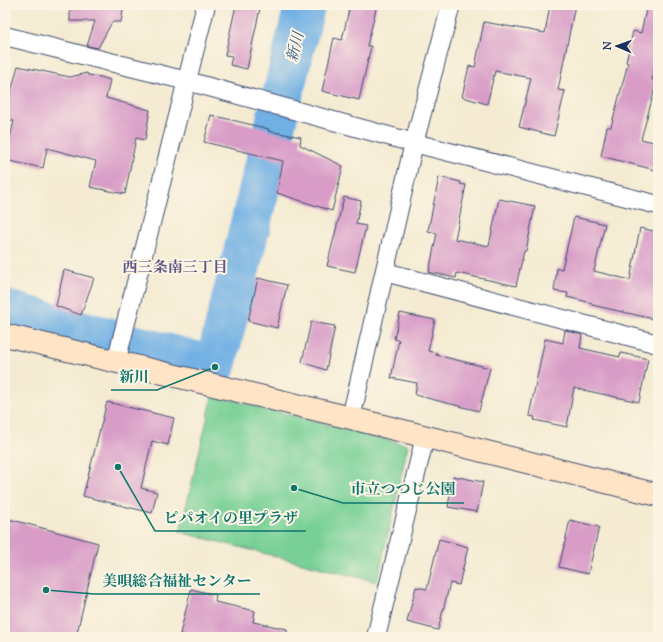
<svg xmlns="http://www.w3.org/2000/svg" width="663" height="642" viewBox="0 0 663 642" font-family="'Sorts Mill Goudy','Noto Serif JP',serif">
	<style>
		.green { fill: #78d096; stroke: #4a807a }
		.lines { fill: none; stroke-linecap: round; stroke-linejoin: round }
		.river { stroke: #71b0e4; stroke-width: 41 }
		.building { fill: #d89cc7 }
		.street-casing { stroke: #3c4b6f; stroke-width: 20 }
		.secondary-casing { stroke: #3c4b6f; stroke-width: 24 }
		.street { stroke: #fff; stroke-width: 18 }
		.secondary { stroke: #ffe4c6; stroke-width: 22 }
		.labels { text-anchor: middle; stroke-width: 4; stroke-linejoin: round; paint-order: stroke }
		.water-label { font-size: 15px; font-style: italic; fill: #355686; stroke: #fcf5e5 }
		.neighbourhood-label { font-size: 15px; font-weight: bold; fill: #5d5583; stroke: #fcf5e5 }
		.leader { fill: none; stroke: #0f766e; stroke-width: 1.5 }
		.callout-dot { fill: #0f766e; stroke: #fcf5e5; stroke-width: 1.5 }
		.callout-label { font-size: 15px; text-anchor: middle; font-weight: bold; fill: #0f766e; stroke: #fcf5e5; stroke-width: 4; stroke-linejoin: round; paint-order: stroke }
	</style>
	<rect width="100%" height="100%" fill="#fcf5e5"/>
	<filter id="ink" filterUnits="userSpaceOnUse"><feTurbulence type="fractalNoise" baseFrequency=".025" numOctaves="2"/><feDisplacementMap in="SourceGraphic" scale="8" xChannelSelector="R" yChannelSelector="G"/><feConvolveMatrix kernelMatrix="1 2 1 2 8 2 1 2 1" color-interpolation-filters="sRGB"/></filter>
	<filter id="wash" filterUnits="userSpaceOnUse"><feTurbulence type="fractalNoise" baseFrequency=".012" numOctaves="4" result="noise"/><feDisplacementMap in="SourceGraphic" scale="16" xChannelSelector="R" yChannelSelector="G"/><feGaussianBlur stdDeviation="0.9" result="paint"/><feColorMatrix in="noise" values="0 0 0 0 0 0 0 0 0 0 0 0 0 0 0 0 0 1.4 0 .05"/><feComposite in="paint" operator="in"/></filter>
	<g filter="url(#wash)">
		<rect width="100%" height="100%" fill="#f4ebd2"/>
		<path class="green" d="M213,395L408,445L377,582L180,532Z"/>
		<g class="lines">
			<path class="river" d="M5,310L215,367L305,5"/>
		</g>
		<g id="blocks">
			<path class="building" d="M70,5H124L121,22H112L98,48L87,46L95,21H70Z
				M236,5H248L260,8L247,69L230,65L232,56L225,55Z
				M350,5H377L367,46H371L359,100L322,91L334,38L342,40Z
				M550,5H575L558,90L565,91L554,136L519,127L531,78L495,71L487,104L462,97L469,66L475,67L484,22L545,33Z
				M647,5H658V50L652,80L657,81L641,139L658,143V161L655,170L601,156L607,127H611L628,63L626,62L633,31L641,33Z
				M18,66L70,77L87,73L88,75L101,77L110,80L106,98L150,110L145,140L136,138L125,194L90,187L96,161L47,148L43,168L5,160L14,121L5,119V114Z
				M211,115L269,129L268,131L301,137L300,145L343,166L332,211L277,193L283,161L204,142Z
				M439,177L461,182L460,184L466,185L455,239L489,246L499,199L535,206L526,251H524L516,286L457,273L456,278L429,272L437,233L428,231Z
				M344,197L361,201L356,224L366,226L355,272L327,266Z
				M574,217L605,224L594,271L630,280L640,228L658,232V320L592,305V303L567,297L568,293L554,291L557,268L562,269Z
				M64,270L94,278L81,315L56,306Z
				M258,278L287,285L277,328L248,321Z
				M400,313L435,320L428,351L437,353L436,355L490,368L479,411L415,395L417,383L391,378L399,340L394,339Z
				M311,322L335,326L326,370L302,362Z
				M565,330L582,335L580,348L620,357L621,353L648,359L639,402L574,388L567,427L534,420L535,417L529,416L545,339L563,343Z
				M107,402L174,418L168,445L152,441L141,488L157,492L152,513L83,496Z
				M453,476L483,482L477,512L448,507Z
				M5,518L98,543L76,637H5Z
				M570,520L599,527L588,574L559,567Z
				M439,539L468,547L459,585L450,583L438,630L407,622L416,587L427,589Z
				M191,589L216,595L215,602L255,611L253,622L287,629V637H191L180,634Z"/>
		</g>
	</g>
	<g filter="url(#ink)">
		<use href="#blocks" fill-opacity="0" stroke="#3c4b6f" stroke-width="1"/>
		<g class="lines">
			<defs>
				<path id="street" d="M5,36L187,81L414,143L658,205
					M385,272L658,344
					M116,362L206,5
					M351,418L414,143L451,5
					M376,637L425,437"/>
				<path id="secondary" d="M5,335L351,418L658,495"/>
			</defs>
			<use href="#street" class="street-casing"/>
			<use href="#secondary" class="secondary-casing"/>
			<use href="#street" class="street"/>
			<use href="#secondary" class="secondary"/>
		</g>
	</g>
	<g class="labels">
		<g class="water-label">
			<text transform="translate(295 47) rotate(-76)" y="5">新川</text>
		</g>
		<g class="neighbourhood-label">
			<text x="175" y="272">西三条南三丁目</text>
		</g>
	</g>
	<path class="leader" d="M215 367L157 390H111M294 488L343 503H464M118 467L155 531H306M46 590L94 594H260"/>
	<g class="callout-dot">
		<circle cx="215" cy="367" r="4"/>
		<circle cx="294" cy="488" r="4"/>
		<circle cx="118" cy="467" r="4"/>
		<circle cx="46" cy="590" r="4"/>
	</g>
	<g class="callout-label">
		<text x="134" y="382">新川</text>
		<text x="403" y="494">市立つつじ公園</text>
		<text x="231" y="523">ピパオイの里プラザ</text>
		<text x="177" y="586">美唄総合福祉センター</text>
	</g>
	<rect width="663" height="642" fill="none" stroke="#fcf5e5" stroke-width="20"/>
	<g transform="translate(617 46) rotate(272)" stroke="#fcf5e5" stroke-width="3" paint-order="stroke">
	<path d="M0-3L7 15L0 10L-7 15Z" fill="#1b2f5e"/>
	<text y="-6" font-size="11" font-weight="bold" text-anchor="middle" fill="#1b2f5e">N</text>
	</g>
</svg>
